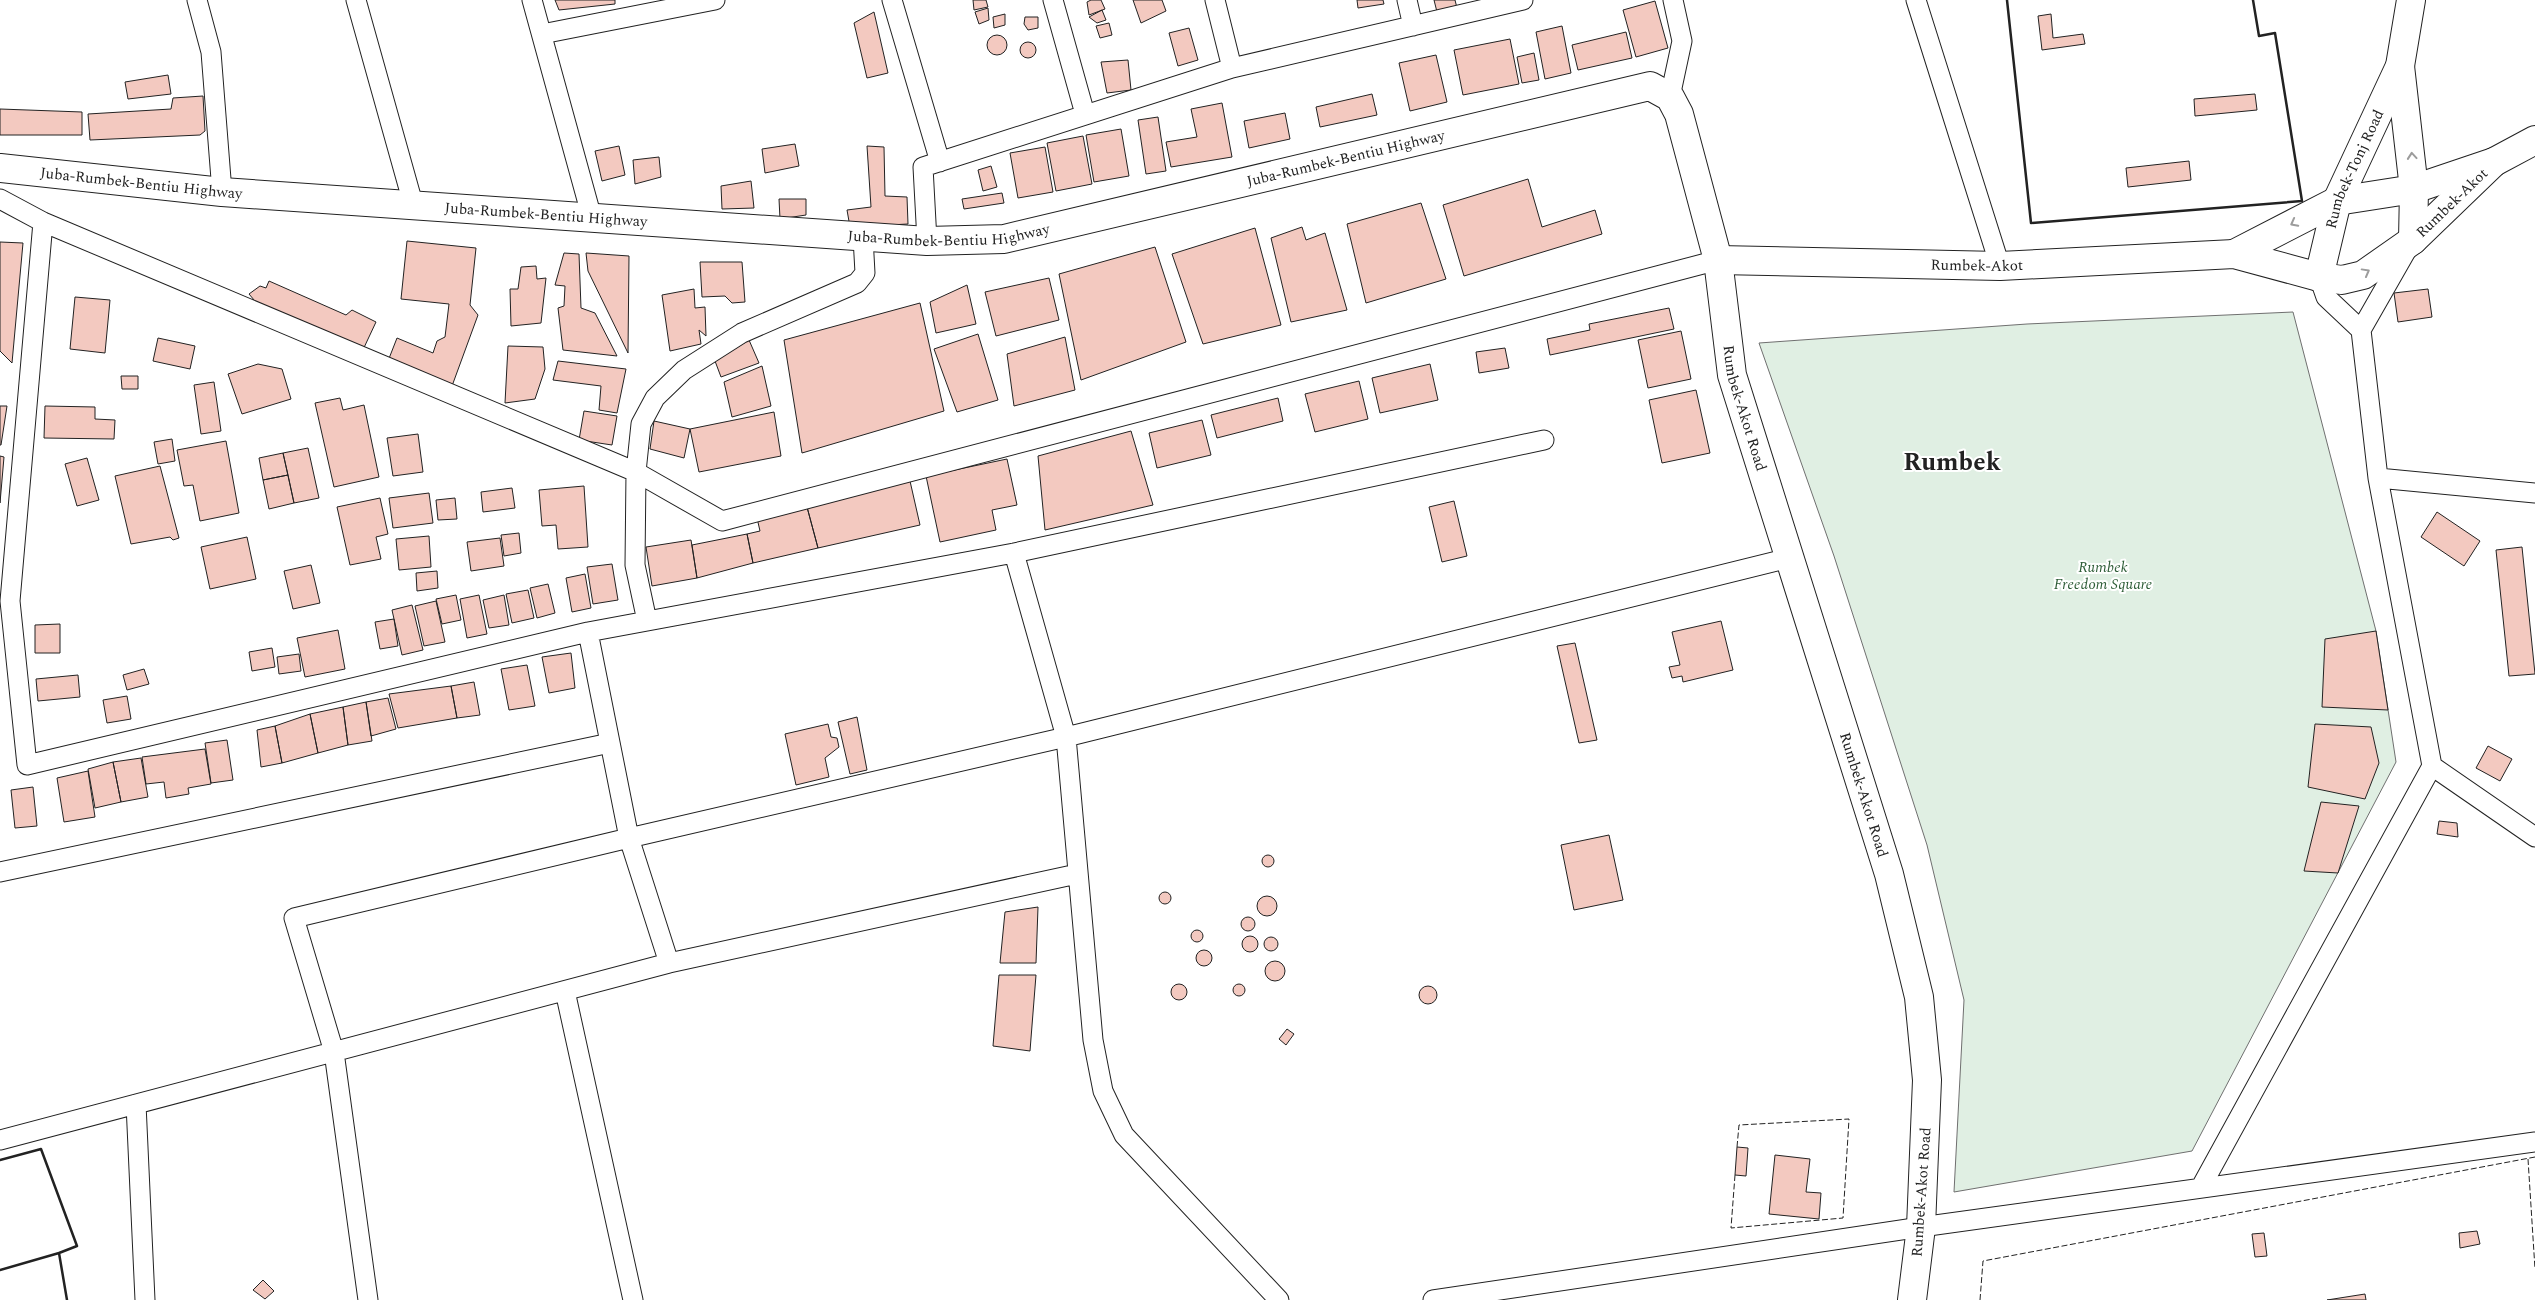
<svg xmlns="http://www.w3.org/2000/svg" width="2535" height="1300" viewBox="0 0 2535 1300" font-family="Spectral,serif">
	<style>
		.green { fill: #e0efe3; stroke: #6f6f6f }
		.building { fill: #f3c9c0; stroke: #222 }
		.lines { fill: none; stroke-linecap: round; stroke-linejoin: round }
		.minor-casing { stroke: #222; stroke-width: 21 }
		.primary-casing { stroke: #222; stroke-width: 30 }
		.minor { stroke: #fff; stroke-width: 19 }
		.primary { stroke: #fff; stroke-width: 28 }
		.fence { stroke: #222; stroke-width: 1; stroke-dasharray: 6 2.5; stroke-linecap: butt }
		.wall { stroke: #222; stroke-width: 2.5 }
		.oneway { stroke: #9c9c9c }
		.labels { text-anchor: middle; stroke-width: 4; stroke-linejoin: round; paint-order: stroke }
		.street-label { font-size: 15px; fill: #222; stroke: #fff }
		.park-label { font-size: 15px; font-style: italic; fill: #2f5e38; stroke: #fff }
		.town-label { font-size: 25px; font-weight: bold; fill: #222; stroke: #fff }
	</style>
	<rect width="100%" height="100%" fill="#fff"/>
	<path class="green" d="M2293,312L2376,631L2396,762L2192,1151L1954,1192L1964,1000L1927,845L1834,556L1759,343L2027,324Z"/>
	<path class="building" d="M555,0H615V4L559,10Z
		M973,0H986L988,7L974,10Z
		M1091,0H1101L1105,9L1089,15L1087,2Z
		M1133,0H1162L1166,11L1141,23Z
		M1357,0H1383L1384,4L1358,8Z
		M1434,0H1455L1457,8L1437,12Z
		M1655,1L1668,48L1636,57L1623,10Z
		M988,8L989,20L979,24L975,12Z
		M1102,10L1106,20L1097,23L1089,17Z
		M874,12L888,73L867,78L854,23Z
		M1005,14V25L994,28L993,17Z
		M2051,14L2053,38L2083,34L2085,44L2042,50L2038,16Z
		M1025,17H1038V28L1028,30L1024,24Z
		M1109,23L1112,35L1100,38L1096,26Z
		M1562,26L1571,73L1545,79L1536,32Z
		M1189,28L1198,60L1178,66L1169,33Z
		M1626,32L1632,58L1578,70L1572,45Z
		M987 45a10 10 0 1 1 20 0a10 10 0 1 1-20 0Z
		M1510,39L1519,84L1463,95L1454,50Z
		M1020 50a8 8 0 1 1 16 0a8 8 0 1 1-16 0Z
		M1534,53L1539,80L1522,83L1517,57Z
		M1436,55L1447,102L1410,111L1399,63Z
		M1128,60L1131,90L1107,93L1101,62Z
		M168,75L171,94L128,99L125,82Z
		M1372,94L1377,115L1320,127L1316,107Z
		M2255,94L2257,110L2195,116L2194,99Z
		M203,96L205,131L200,135L90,140L88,114L171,109L173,98Z
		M1222,103L1232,157L1171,167L1166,142L1197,137L1191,109Z
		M0,109L82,112V135H0Z
		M1285,113L1290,139L1249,148L1244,121Z
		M1158,117L1166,171L1146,174L1138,120Z
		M1121,129L1129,176L1094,182L1086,135Z
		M1083,136L1092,184L1056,191L1047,143Z
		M795,144L799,166L765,173L762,149Z
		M619,146L625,175L602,181L595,151Z
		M867,146L884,147L885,196L907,197L908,224L850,227L847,210L871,207Z
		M1045,147L1053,192L1018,198L1010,153Z
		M659,157L661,177L635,184L633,160Z
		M2189,161L2191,180L2128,187L2126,168Z
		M991,166L997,187L983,191L978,170Z
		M1528,179L1542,227L1595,210L1602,234L1464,276L1443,205Z
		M751,181L754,208L722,209L721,186Z
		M1002,193L1004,203L964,209L962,199Z
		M779,199H806V215L780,219Z
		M1421,203L1446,279L1366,303L1347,224Z
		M1302,227L1306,240L1325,233L1347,310L1291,322L1271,238Z
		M1255,228L1281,325L1203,344L1172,254Z
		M407,241L476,248L470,305L478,315L452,386L388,361L397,338L433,353L437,341L445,337L449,304L401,299Z
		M0,242L23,243L12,363L0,351Z
		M1155,247L1186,342L1081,380L1059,274Z
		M564,253L579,254L581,308L595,313L617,356L563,350L558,308L564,306L565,286L555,285Z
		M586,253L629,256L628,353L588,271Z
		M700,262H742L745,302L732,303L725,296L702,297Z
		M536,266L537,279L546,278L541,323L511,326L510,289H518L521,267Z
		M1049,278L1059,320L996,336L985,292Z
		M269,281L346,315L352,310L376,322L361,354L260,307L249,294L260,286L266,288Z
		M967,285L976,324L936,333L930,302Z
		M694,289L695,308L705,307L706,336L699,330L701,344L670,351L662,295Z
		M2428,289L2432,317L2398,322L2394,293Z
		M75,297L110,300L105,353L70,349Z
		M920,303L944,411L802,453L784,340Z
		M1669,308L1674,329L1550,355L1547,339L1590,330L1589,324Z
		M1681,331L1691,379L1648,388L1638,340Z
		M978,334L998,400L957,412L934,349Z
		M1065,337L1075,390L1014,406L1007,354Z
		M158,338L195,346L190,369L153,361Z
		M749,340L759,363L721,377L715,361Z
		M508,346L543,347L545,369L535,399L505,403Z
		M1505,348L1509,368L1479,373L1476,352Z
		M558,361L626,369L617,413L599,410L601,386L553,380Z
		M258,364L282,369L291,399L242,414L228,374Z
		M1430,364L1438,400L1380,413L1372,378Z
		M762,366L771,406L732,417L724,382Z
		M121,376H138V389H122Z
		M1359,381L1368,419L1315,432L1305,394Z
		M214,382L221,431L201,434L194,385Z
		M1696,390L1710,453L1662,463L1649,400Z
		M340,398L343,410L364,405L379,477L334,487L315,403Z
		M1278,398L1283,421L1217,438L1211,415Z
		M0,406H7L1,445H0Z
		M45,406L95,407V419L115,420L114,439L44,438Z
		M584,411L617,416L612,445L579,440Z
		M774,412L781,456L699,472L690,429Z
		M1202,420L1211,455L1157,468L1149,433Z
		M654,421L690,429L684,458L650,449Z
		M1131,431L1153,505L1045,530L1038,456Z
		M418,434L423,472L393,476L387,438Z
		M172,439L175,461L158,464L154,442Z
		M226,441L239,513L200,521L193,485L184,486L177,450Z
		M308,448L319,498L294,503L283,453Z
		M283,453L288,475L263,480L259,458Z
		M0,456L4,457L0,503Z
		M87,458L99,500L77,506L65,464Z
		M1007,459L1017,505L992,510L996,530L940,542L926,476Z
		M160,466L179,538L173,540L170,537L131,544L115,476Z
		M288,475L294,503L269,509L263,480Z
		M910,481L920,525L818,548L807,507Z
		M584,486L588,547L558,549L556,525L542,526L539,490Z
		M512,488L515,508L483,512L481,492Z
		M429,493L433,523L393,528L389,498Z
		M380,498L388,534L376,537L381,559L350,565L337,507Z
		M455,498L457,519L438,520L436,500Z
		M1454,501L1467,556L1442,562L1429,507Z
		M807,507L818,548L753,563L747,534L760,531L757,518Z
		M2437,512L2480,541L2464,566L2421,537Z
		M519,533L521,553L504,556L501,535Z
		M747,534L753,563L697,578L692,545Z
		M429,536L431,567L399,570L396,539Z
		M247,537L256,579L210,589L201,547Z
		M500,538L504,566L471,571L467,542Z
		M691,540L697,578L652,586L646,547Z
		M2522,547L2535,674L2509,676L2496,550Z
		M612,564L618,600L593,604L587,567Z
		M311,565L320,603L293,609L284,571Z
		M437,571L438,588L417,591L416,573Z
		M585,574L591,608L572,612L566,578Z
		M548,584L555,613L537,618L530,588Z
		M528,590L534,618L512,623L506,594Z
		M456,595L461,620L442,624L436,599Z
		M479,595L487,634L467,638L460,599Z
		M504,595L509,625L489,628L483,600Z
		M436,601L445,642L424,646L415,606Z
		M412,605L423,650L402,655L392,610Z
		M394,619L398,646L380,649L375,622Z
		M1721,621L1733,670L1683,682L1682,676L1672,678L1669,667L1680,665L1672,632Z
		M60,624V653H35V625Z
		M338,630L345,669L305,677L297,638Z
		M2376,631L2388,710L2322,707L2325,639Z
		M1575,643L1597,740L1579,743L1557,646Z
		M272,648L275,667L252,671L249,652Z
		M571,653L575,688L549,693L542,657Z
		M299,654L301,671L279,674L277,657Z
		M527,665L535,706L509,710L501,669Z
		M144,669L149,684L127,690L123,675Z
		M78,675L80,697L38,701L36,679Z
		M474,682L480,715L457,718L451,686Z
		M451,686L457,718L398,728L389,694Z
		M127,696L131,719L107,723L103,700Z
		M388,698L396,729L371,736L366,702Z
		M366,702L372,741L348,745L343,707Z
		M343,707L348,745L318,753L310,714Z
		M310,714L318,753L282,763L275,726Z
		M857,717L867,770L850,774L838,722Z
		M828,724L831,737L837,738L839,747L825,758L829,777L796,785L785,734Z
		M2315,724L2371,727L2379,763L2365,799L2308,787Z
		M275,726L282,763L261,767L257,730Z
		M227,740L233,780L211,783L205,743Z
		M2488,746L2512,759L2500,781L2476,768Z
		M205,749L211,784L188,788L189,794L166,798L164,782L146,784L142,757Z
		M141,758L148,797L121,802L113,762Z
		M113,762L121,802L95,808L88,769Z
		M88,771L95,817L64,822L57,778Z
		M33,787L37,826L15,828L11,790Z
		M2321,802L2359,806L2338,873L2304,871Z
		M2439,821L2457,823L2458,837L2437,834Z
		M1609,835L1623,900L1574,910L1561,845Z
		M1262 861a6 6 0 1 1 12 0a6 6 0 1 1-12 0Z
		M1159 898a6 6 0 1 1 12 0a6 6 0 1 1-12 0Z
		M1257 906a10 10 0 1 1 20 0a10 10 0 1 1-20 0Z
		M1038,907L1036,963H1000L1005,912Z
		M1241 924a7 7 0 1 1 14 0a7 7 0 1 1-14 0Z
		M1191 936a6 6 0 1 1 12 0a6 6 0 1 1-12 0Z
		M1242 944a8 8 0 1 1 16 0a8 8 0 1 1-16 0Z
		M1264 944a7 7 0 1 1 14 0a7 7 0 1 1-14 0Z
		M1196 958a8 8 0 1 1 16 0a8 8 0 1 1-16 0Z
		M1265 971a10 10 0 1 1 20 0a10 10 0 1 1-20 0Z
		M999,975H1036L1030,1051L993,1046Z
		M1233 990a6 6 0 1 1 12 0a6 6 0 1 1-12 0Z
		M1171 992a8 8 0 1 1 16 0a8 8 0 1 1-16 0Z
		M1419 995a9 9 0 1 1 18 0a9 9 0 1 1-18 0Z
		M1287,1029L1294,1034L1286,1045L1279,1039Z
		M1737,1147L1748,1148L1746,1176L1735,1175Z
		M1775,1155L1810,1159L1806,1192L1821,1193L1819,1219L1769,1214Z
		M2477,1231L2480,1244L2460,1248L2459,1233Z
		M2264,1233L2267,1256L2255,1257L2252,1234Z
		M263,1280L274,1291L265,1299L253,1290Z
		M2365,1294L2366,1300H2327Z"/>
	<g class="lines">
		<defs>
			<path id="minor" d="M197,0L211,52L222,192
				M356,0L414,207
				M532,0L592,218
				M892,0L940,162
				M1053,0L1085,114
				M1215,0L1232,68
				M1407,0L1413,26
				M1916,0L2000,266
				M542,34L715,0
				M1670,97L1682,41L1673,0
				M0,199L43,222L636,472L722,521L1718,260
				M43,222L10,601L27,765L588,632L1014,553L1544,440
				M927,241L923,167L1232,68L1523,0
				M2409,246L2361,330L2378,478L2432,766L2535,837
				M2319,277L2326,297L2361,330
				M2378,478L2535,493
				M1014,553L1066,737L1093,1040L1103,1091L1124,1135L1279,1300
				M647,621L635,565L636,472L641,424L655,398L684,370L742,333L857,283L865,273L863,237
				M588,632L629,838L669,963
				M0,872L610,743
				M565,991L633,1300
				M136,1104L145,1300
				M0,1140L669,963L1077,874
				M2201,1187L2432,766
				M368,1300L334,1052L294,918L629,838L1066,737L1789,558
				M1433,1300L1921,1227L2535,1142"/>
			<g id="primary">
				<path d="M2400,66L2414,189L2413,240"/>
				<path id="s1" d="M0,168L222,192L927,241L1004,239L1650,86L1670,97L1679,114L1718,260L1732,375L1889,874L1919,997L1927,1080L1921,1227L1912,1300"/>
				<path d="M2234,254L2337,201L2414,189L2494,162L2535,140"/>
				<path id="s2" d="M1718,260L2000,266L2234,254L2319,277L2342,280L2363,275L2413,240L2494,162"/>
				<path id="s3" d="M2319,277L2337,201L2400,66L2411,0"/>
			</g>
		</defs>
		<use href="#minor" class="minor-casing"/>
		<use href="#primary" class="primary-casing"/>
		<use href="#minor" class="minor"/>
		<use href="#primary" class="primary"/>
		<path class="fence" d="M2528,1159L2535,1269
			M1735,1175L1731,1228L1843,1218L1849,1119L1739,1125L1737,1147
			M1980,1300L1983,1261L2535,1157"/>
		<path class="wall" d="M2007,0L2031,223L2302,201L2275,33L2259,36L2253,0
			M0,1160L41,1149L77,1246L59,1253L67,1300
			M0,1270L59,1253"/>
	</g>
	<defs><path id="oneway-chevron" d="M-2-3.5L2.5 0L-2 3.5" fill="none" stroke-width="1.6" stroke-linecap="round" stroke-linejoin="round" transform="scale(1.25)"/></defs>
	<g class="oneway">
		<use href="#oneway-chevron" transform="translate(2412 156) rotate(-95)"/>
		<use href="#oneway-chevron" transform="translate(2294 223) rotate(152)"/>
		<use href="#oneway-chevron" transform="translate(2366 272) rotate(-29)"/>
	</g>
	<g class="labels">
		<g class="street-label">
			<text dy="5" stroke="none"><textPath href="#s1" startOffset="1358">Juba-Rumbek-Bentiu Highway</textPath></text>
			<text dy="5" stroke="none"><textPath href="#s3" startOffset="114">Rumbek-Tonj Road</textPath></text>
			<text dy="5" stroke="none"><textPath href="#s1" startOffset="142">Juba-Rumbek-Bentiu Highway</textPath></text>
			<text dy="5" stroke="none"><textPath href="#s2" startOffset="764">Rumbek-Akot</textPath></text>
			<text dy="5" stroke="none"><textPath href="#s1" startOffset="548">Juba-Rumbek-Bentiu Highway</textPath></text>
			<text dy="5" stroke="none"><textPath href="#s1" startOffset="952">Juba-Rumbek-Bentiu Highway</textPath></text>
			<text dy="5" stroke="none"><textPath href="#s2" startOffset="259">Rumbek-Akot</textPath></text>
			<text dy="5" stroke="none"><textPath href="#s1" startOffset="2015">Rumbek-Akot Road</textPath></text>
			<text dy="5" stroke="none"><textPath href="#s1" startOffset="2420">Rumbek-Akot Road</textPath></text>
			<text transform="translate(1921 1192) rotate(-86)" y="5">Rumbek-Akot Road</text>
		</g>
		<g class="park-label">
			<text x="2103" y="572">Rumbek<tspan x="2103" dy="17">Freedom Square</tspan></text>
		</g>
		<g class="town-label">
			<text x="1952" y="470">Rumbek</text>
		</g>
	</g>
</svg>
